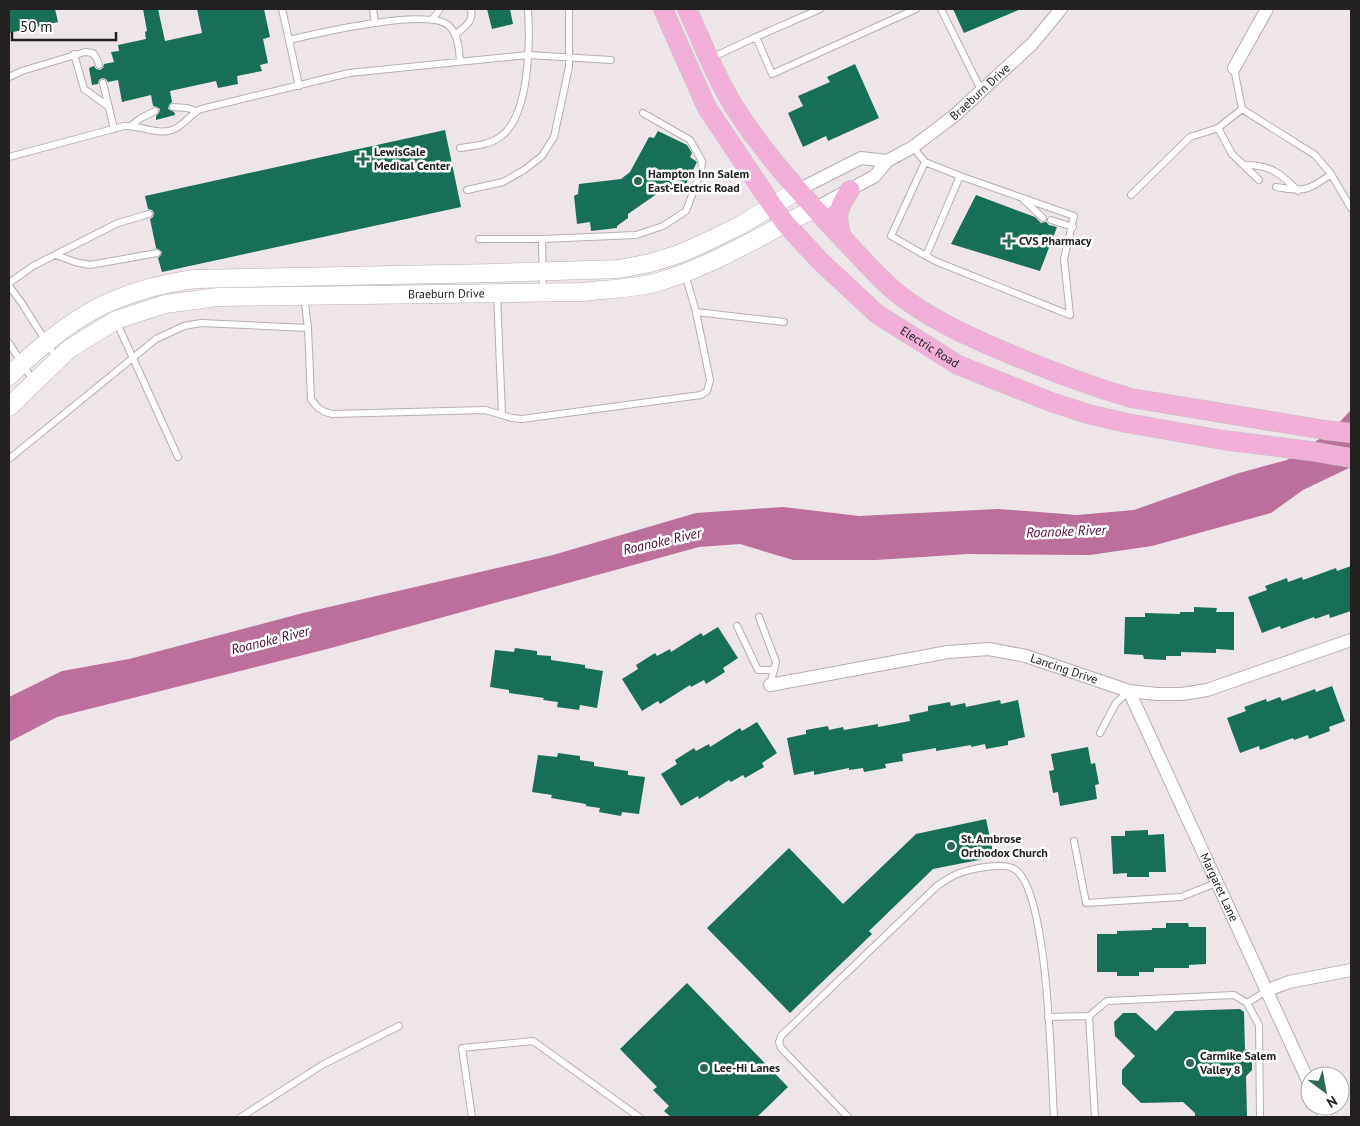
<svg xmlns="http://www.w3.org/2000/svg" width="1360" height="1126" viewBox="0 0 1360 1126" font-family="'PT Sans',sans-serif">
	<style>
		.water { fill: #bb6f9a }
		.building { fill: #186f57 }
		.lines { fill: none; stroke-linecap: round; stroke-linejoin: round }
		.lane-casing { stroke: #b6aeb2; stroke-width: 8 }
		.street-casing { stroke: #b6aeb2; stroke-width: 14 }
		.secondary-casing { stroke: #b6aeb2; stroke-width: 19 }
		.primary-casing { stroke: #c6c5c5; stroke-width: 20 }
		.lane { stroke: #fff; stroke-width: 6 }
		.street { stroke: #fff; stroke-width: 12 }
		.secondary { stroke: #fff; stroke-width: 18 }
		.primary { stroke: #f2afd7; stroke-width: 19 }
		.poi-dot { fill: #2c6a56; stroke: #fff; stroke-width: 2 }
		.labels { text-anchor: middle; stroke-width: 5; stroke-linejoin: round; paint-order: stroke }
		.street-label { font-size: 12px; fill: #232021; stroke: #fff }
		.poi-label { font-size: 12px; font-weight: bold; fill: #232021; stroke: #fff; text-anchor: start }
		.water-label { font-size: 14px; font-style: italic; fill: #500938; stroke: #fff }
	</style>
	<rect width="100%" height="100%" fill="#eee5e9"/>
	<path class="water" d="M1351,410V467L1303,490L1271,513L1152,546L1090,555L968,554L876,560H793L740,544L699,547L331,648L57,717L9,742V697L62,671L129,659L303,613L553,555L696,513L783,507L859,516L998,509L1077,515L1134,510L1239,473L1287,460L1330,432Z"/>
	<path class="building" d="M9,9H55L58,22L9,33Z
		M143,9H158L165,41L202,33L197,9H264L270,37L263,39L268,63L260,65L262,71L237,76L238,84L218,88L216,81L170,91L172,102L169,105L168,109L174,112L175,115L156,120V116L159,113L160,109L157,107L153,106L151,95L122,102L118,80L108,82L106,79L102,78L99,80L98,84L92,85L89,68L94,66L96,69L100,70L103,68L104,64L114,62L111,52L119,51L118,45L146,39L145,32L147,31Z
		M487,9H510L513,24L492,29Z
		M953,9H1021L964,33Z
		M855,64L879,118L828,141L826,136L803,147L788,113L803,106L798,96L830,82L827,77Z
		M445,130L461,207L162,272L158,258L161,255L162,252L156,248L150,219L153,217L154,213L152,210L148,209L145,196Z
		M658,131L687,145L692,153L690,157L697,162L686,184L676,179L670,190L664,193L661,191L628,214V218L617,226V228L591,231L590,222L577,224L574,196L578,194L579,184L621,179L630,172L649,137L654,138Z
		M976,195L1035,217L1041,223L1046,222L1049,225L1057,227L1040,271L951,244Z
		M1351,566V611L1330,618L1329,614L1315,619L1314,617L1281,629L1280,626L1262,633L1248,597L1267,590L1265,586L1287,578L1288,582L1302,577L1303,580L1336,568L1337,571Z
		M1194,607L1217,608L1216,612H1234V650L1216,649V653L1181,652V656H1166V660L1144,659L1143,655L1124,654L1125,617H1145V613L1180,614V612H1194Z
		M718,627L738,658L723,668L725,672L706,684L704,680L691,687L690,685L660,704L658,701L642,711L622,679L638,669L636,665L655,653L657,656L670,649L671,652L701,633L703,636Z
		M515,648L537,651V655L551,656V660L585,665V668L603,671L597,708L580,705L579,710L557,707L558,702L543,700L544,698L509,693V690L490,687L495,650L514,652Z
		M1332,686L1345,721L1329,727L1330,731L1309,739L1308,735L1294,740L1293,738L1260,750L1259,746L1240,753L1227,718L1246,711L1244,707L1266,699L1267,702L1280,697L1282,701L1315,689L1316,692Z
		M1000,700L1001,704L1018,700L1025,737L1008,741V745L986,749L985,744L971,747V745L936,751V748L902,754L903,761L885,764L886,768L864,772L863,768L849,770V768L814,775V771L794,775L787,738L806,734V730L828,726L829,730L843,727L844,730L878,724V727L910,721L909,715L928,711V706L950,702L951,706L965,703L966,707Z
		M757,722L777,753L762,763L764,767L745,778L743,775L731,782L729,780L699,799L698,796L681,806L661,774L677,764L675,760L694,748L696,751L709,744L710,747L740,728L742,731Z
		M1088,747L1091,764L1095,763L1099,784L1095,785L1097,799L1060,806L1058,792L1053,793L1049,771L1054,770L1051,754Z
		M558,753L580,756V760L594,762V766L628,771V775L645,777L639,814L622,812L621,816L599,812L600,808L586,806V804L551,798L552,795L532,792L538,755L557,757Z
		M986,819L994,857L933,869L869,931L872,934L790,1013L707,928L789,848L843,904L916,834Z
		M1148,830V835L1164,834L1166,872H1149V877H1127V873L1113,874L1111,836H1125V831Z
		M1166,923H1188L1189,927H1206V964L1189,965V968H1154V972H1139V976H1117V972H1097V934H1117V931L1152,930V928H1166Z
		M687,983L788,1087L757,1117H671L664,1111L669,1106L653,1090L657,1087L620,1049Z
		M1240,1009L1244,1012L1245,1049L1252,1055V1070L1246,1076L1247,1117H1195V1113L1183,1102L1141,1103L1122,1084V1070L1135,1056L1115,1036L1114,1022L1123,1013H1136L1156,1031L1175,1011Z"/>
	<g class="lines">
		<defs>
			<path id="lane" d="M282,9L289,40
				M373,9L375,23
				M820,9L756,37L772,74L916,9
				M941,9L981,90
				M432,20L440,9
				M455,35C464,27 474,22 471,9
				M74,54L84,89L109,107
				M711,58L756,37
				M1234,68L1242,109L1315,155L1331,174L1351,208
				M9,77L22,71L85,52L93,53L97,59L99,65
				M103,83L114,129
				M299,86L289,40C318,33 426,8 448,25C458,33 459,49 460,61
				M173,107L187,108L196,111
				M132,125L141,118L155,111
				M1218,128L1232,154L1259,180
				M913,147L925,162L891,236L935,261L1070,315L1064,259L1074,216L960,176L925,162
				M460,148C474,146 489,145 500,137C530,116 530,42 528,9
				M9,157L124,126C140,125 156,135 172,130C184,126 190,114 201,109L349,73L528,55L611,60
				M1245,165C1271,165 1280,173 1298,191
				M1276,187C1303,192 1309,191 1331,174
				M467,190L503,182L524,170L542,156L554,137L569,67V9
				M1131,195L1190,137L1218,128L1242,109
				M1024,200L1043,218
				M1051,220L1073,227
				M479,239H542L543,291
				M542,239L636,235L663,226L686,211L701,171L702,161L690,140L643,113
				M56,255L75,262L90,265L157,253
				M926,256L960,176
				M9,283L33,266L118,223L149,214
				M9,286L21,302L57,359
				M497,294L502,415
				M304,296L308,328L311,399C317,408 322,412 332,414L485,410L512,418L522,419L701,395L707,391L710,380L696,312L685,274
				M696,312L784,322
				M116,321L178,457
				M9,343L34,382
				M9,459L156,339L184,326L201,323L308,328
				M759,617L776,662L770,685
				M737,626L758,670H774
				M1100,733L1116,703L1129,691
				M1074,841L1086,903L1181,897L1216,883
				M1247,1003L1268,990
				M1048,1017L1089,1016
				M241,1117L322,1065L399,1026
				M472,1117L462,1048L533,1041L639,1117
				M848,1117L781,1048L779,1042L781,1036L937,886C944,881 950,877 957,874C970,869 1005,861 1016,870C1049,896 1051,1072 1054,1117
				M1095,1117L1089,1016L1107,1001L1234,995L1247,1003L1259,1025L1260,1117"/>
			<g id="street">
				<path d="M1234,68L1267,9"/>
				<path d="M798,190L861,158L887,161"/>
				<path id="s1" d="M814,209L875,176L887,161L913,147L954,116L1032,44L1061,9"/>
				<path id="s2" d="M770,685L948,652L989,649L1026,656L1129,691L1157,694H1182L1207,690L1351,640"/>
				<path id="s3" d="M1129,691L1310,1085"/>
				<path d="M1268,990L1289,982L1351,970"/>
				<path d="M1320,1106L1325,1117"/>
			</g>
			<g id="secondary">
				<path d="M9,376C68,319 111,291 194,279L496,273L619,269L650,263L679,254L702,244L741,225L798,190"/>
				<path id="s4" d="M9,407L69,349L116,320L165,304L218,297L582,292C607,289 634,289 658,282C713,266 763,234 814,209"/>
			</g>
			<g id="primary">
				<path id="s5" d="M663,9L707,108L772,205L785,223L820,261L877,314L958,365L1051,402L1088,414L1127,423L1223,440L1310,451L1351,458"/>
				<path d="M687,9C702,41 715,77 735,108C767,158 808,202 849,245C867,264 885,285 906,300C938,323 974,339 1010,354C1050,371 1090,386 1131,398L1325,430L1351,433"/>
				<path d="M843,239C835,217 837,209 850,190"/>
			</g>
		</defs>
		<use href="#lane" class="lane-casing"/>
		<use href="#street" class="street-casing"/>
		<use href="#secondary" class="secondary-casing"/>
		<use href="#primary" class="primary-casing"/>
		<use href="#lane" class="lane"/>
		<use href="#street" class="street"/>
		<use href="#secondary" class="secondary"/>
		<use href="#primary" class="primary"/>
	</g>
	<g class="poi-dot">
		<path d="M360.5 151.5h5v5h5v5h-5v5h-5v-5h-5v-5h5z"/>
		<circle cx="638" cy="181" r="5"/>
		<path d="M1006.5 233.5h5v5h5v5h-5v5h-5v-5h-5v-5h5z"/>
		<circle cx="951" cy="846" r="5"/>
		<circle cx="1190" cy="1063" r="5"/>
		<circle cx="704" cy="1068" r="5"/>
	</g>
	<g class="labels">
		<g class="street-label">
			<text dy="4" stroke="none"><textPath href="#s1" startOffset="205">Braeburn Drive</textPath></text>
			<text dy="4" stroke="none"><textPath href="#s4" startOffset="472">Braeburn Drive</textPath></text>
			<text dy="4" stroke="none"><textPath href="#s5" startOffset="439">Electric Road</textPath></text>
			<text dy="4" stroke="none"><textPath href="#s2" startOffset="300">Lancing Drive</textPath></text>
			<text dy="4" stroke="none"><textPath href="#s3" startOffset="216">Margaret Lane</textPath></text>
		</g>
		<g class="poi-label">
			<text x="374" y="156">LewisGale<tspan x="374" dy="14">Medical Center</tspan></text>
			<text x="648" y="178">Hampton Inn Salem<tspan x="648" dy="14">East-Electric Road</tspan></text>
			<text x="1019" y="245">CVS Pharmacy</text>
			<text x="961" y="843">St. Ambrose<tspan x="961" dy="14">Orthodox Church</tspan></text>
			<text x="1200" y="1060">Carmike Salem<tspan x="1200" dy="14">Valley 8</tspan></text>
			<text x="714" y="1072">Lee-Hi Lanes</text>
		</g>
		<g class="water-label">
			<text transform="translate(1066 531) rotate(-2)" y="5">Roanoke River</text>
			<text transform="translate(662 541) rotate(-13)" y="5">Roanoke River</text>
			<text transform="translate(270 640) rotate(-14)" y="5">Roanoke River</text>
		</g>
	</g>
	<rect width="1360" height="1126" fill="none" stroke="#232021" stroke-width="20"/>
	<g transform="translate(1325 1091) rotate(148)"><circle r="24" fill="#ffffff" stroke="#a7a6a6"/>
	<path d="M0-4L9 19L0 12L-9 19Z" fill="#2c6a56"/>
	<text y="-8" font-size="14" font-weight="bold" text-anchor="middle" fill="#232021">N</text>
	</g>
	<path d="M12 32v8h104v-8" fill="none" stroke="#232021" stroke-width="2.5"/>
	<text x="20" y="32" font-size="15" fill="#232021" stroke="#ffffff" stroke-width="4" paint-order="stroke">50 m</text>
</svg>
